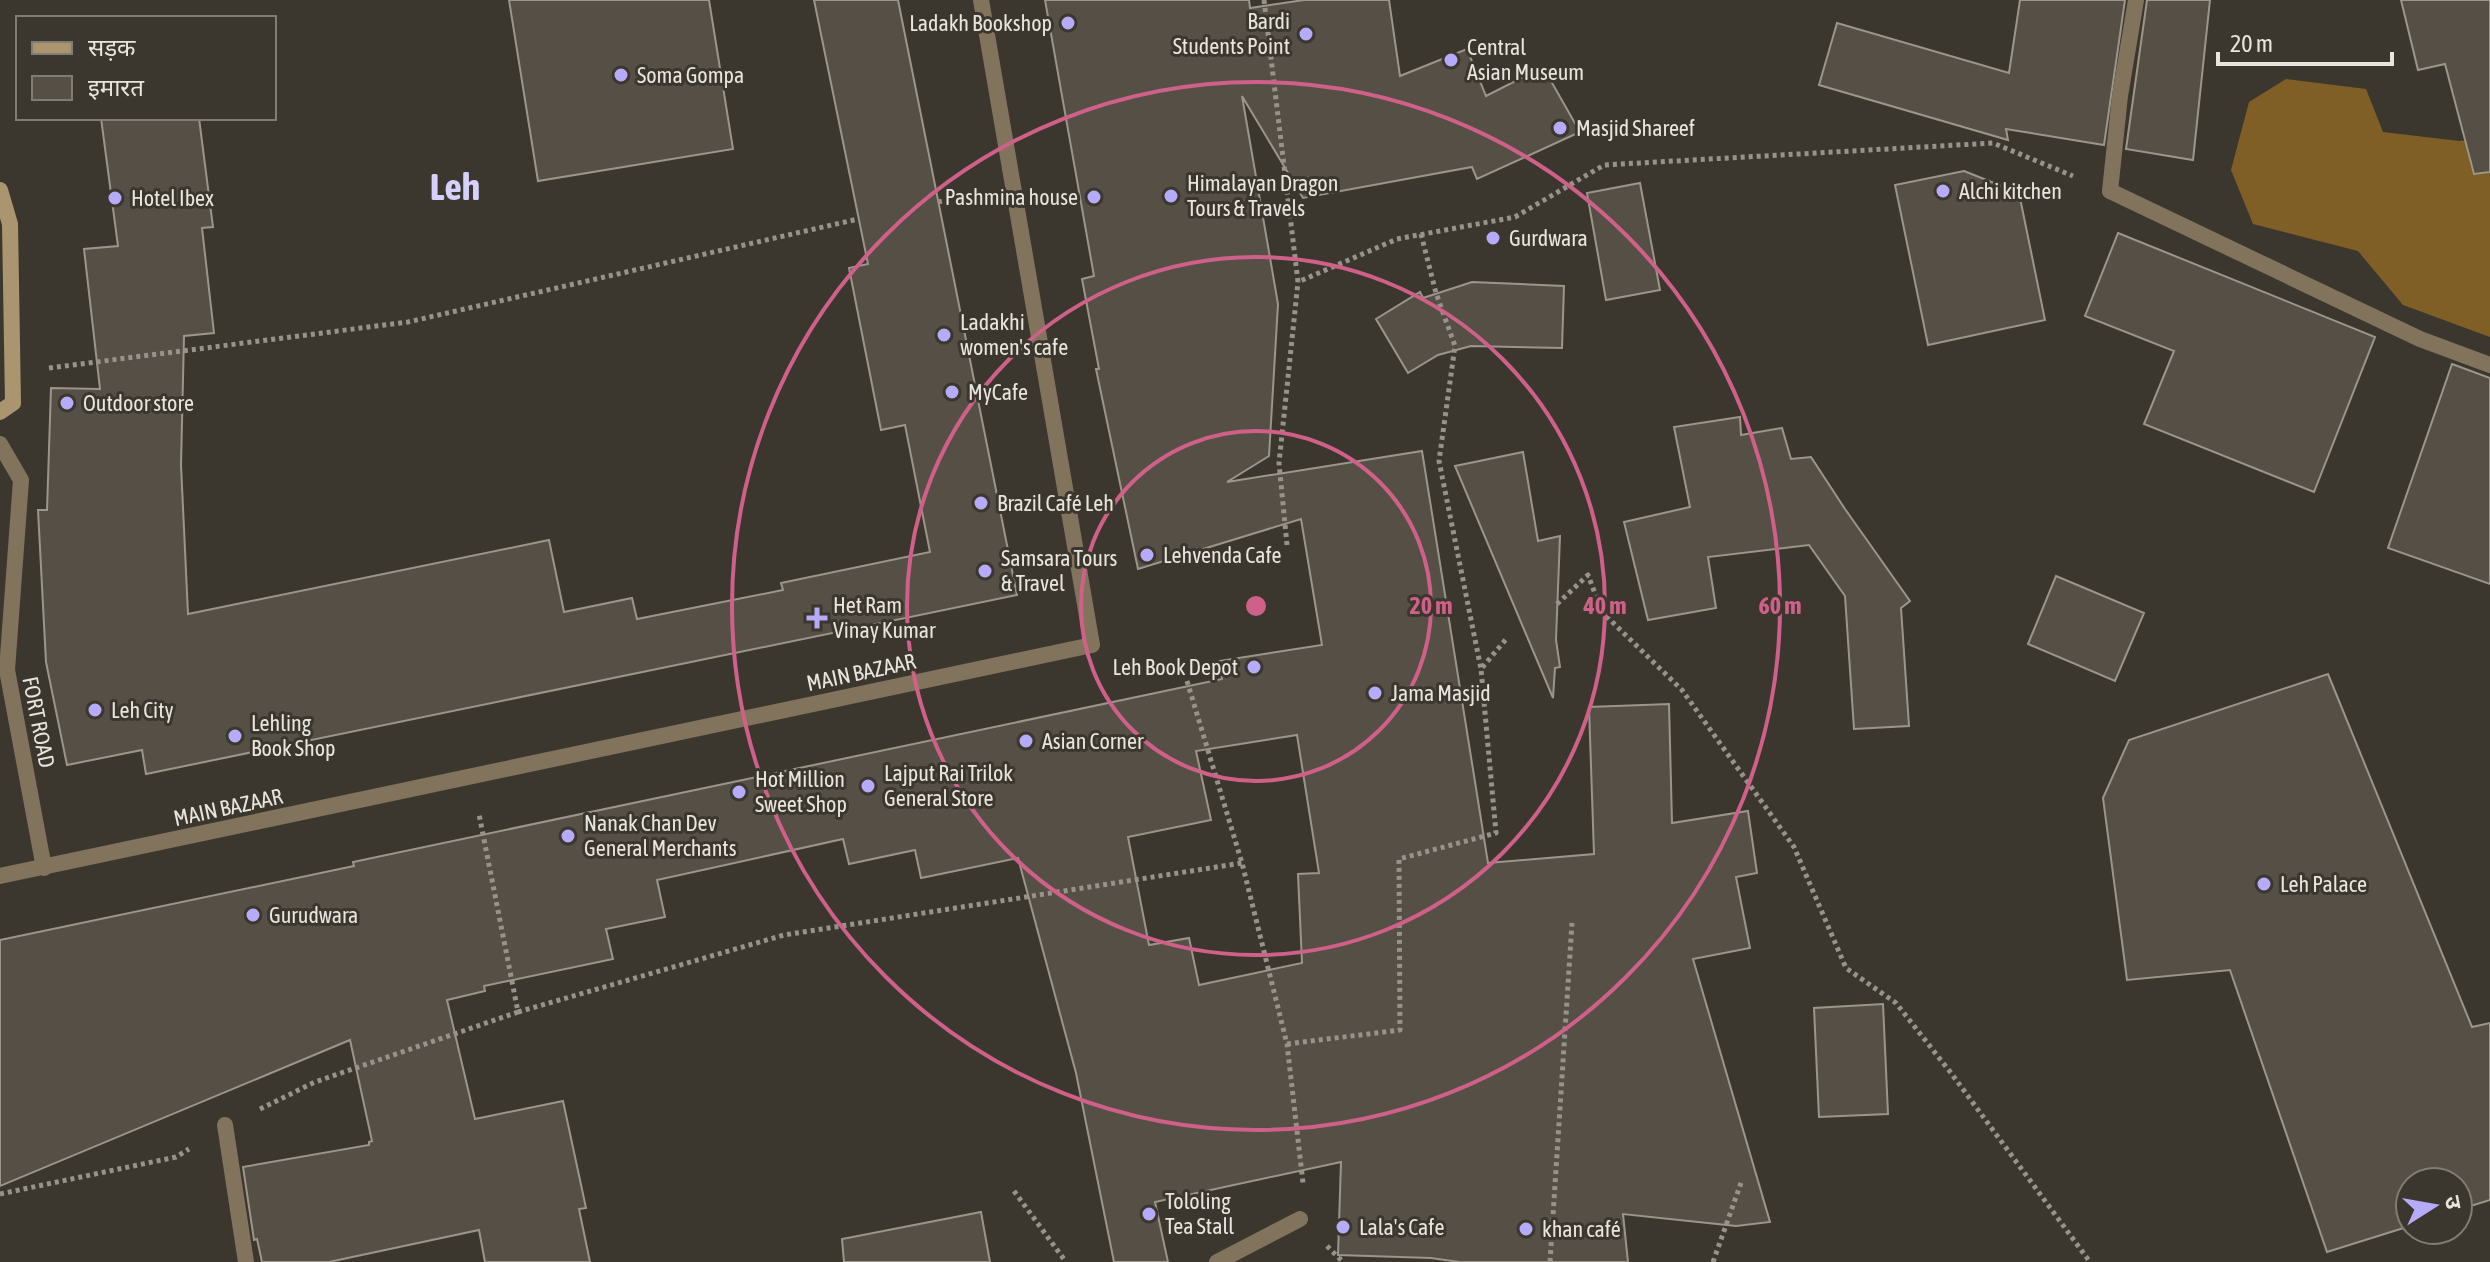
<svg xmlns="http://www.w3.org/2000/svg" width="2490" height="1262" viewBox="0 0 2490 1262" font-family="'Asap Condensed','Noto Sans Devanagari',sans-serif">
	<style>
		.forest { fill: #7f5f25 }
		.building { fill: #554f45; stroke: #9c958a; stroke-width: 2; fill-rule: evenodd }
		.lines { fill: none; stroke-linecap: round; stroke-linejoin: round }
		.path { stroke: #97938c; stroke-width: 5; stroke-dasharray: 4 4; stroke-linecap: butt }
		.lane { stroke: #82745c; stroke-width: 16 }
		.street { stroke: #82745c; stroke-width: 16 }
		.secondary { stroke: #ab9570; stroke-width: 16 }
		.ring { fill: none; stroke: #cf6089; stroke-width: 4 }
		.poi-dot { fill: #b6abf8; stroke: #3c372e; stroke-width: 3 }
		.labels { text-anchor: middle; stroke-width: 6; stroke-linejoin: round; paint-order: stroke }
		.poi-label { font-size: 22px; fill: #e8e5df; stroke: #3c372e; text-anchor: start }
		.street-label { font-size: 22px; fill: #e8e5df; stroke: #3c372e }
		.town-label { font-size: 38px; font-weight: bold; fill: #d6d1fc; stroke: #3c372e }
		.centre { fill: #cf6089; stroke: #3c372e; stroke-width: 4 }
		.ring-label { font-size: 24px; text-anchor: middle; font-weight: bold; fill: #cf6089; stroke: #3c372e; stroke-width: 6; stroke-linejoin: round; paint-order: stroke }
	</style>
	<rect width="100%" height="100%" fill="#3c372e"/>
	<path class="forest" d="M2286,79L2366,89L2383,132L2459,141L2490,138V337L2403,305L2358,251L2253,224L2231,170L2249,102Z"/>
	<path class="building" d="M509,0H709L733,149L538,181Z
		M814,0H898L1017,595L146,774L142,750L67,765L46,662L38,510H47L51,388L100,389L84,249L118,246L101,118H199L213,227L202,228L214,333L184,336L181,465L188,614L549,540L564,612L632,598L637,619L783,590L781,583L930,552L905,425L881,430L849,268L868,264Z
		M1045,0H1249L1250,8L1304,0H1389L1400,76L1467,49L1486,96L1543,67L1580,132L1477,179L1472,167L1303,198L1242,96L1278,304L1269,456L1227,482L1422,451L1488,863L1594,854L1589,707L1669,704L1672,823L1748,811L1757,873L1736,877L1750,948L1693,959L1770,1222L1736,1226L1623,1214L1628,1262H1459L1431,1258L1338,1255L1341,1162L1155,1202L1168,1262H1114L1076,1073L1018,858L921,878L915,850L849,864L843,839L657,880L665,917L606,929L613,959L484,986L485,991L447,1000L475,1119L563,1101L586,1208L579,1209L590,1262H485L479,1230L329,1262H262L257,1239L254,1240L243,1167L369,1145V1142L372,1141L350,1040L0,1186V940L354,866L353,862L1222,679L1219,661L1322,645L1301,519L1138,569L1096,369H1099L1082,279L1094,276ZM1297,735L1319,873L1298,874L1302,963L1199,985L1189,938L1149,945L1128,837L1211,820L1196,751Z
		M2020,0H2125L2104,145L2006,129L2008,140L1819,85L1837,23L2009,73Z
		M2147,0H2210L2193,160L2126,149Z
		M2401,0H2490V172L2474,174L2445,64L2418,70Z
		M1964,171L2019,193L2045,320L1928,345L1895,185Z
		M1640,183L1660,290L1606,300L1587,193Z
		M2118,233L2375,337L2314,492L2144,424L2174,351L2085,316Z
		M1472,282L1564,286L1562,348L1471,346L1438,355L1408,373L1376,319L1420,292L1423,298Z
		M2452,364L2490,378V584L2388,548Z
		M1740,417L1741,435L1782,428L1791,459L1811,457L1845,509L1910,601L1901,608L1909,726L1854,729L1845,596L1809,545L1708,557L1716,608L1648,620L1624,522L1690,507L1674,427Z
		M1523,452L1538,541L1560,536L1556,640L1560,667L1555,668L1553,698L1455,466Z
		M2056,576L2144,613L2115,681L2028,644Z
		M2328,674L2472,1027L2490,1023V1200L2458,1210V1182H2410V1226L2327,1252L2230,970L2127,980L2103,798L2129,740Z
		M1883,1004L1888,1114L1819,1117L1814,1008Z
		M981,1212L990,1262H844L842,1239Z"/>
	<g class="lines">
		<path class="path" d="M1264,0L1298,282L1397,239L1515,217L1604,165L1993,143L2073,176
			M938,202L975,194
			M1421,234L1436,293L1455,346L1439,461L1481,669
			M49,368L408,322L858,219
			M1287,545L1279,463L1298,282
			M1557,604L1588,575L1602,612L1682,690L1794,847L1846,968L1896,1003L1951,1073L2090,1262
			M1187,681L1242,863L1287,1044L1303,1183
			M518,1012L784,935L1242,863
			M1287,1044L1400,1030L1399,859L1496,833L1481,669L1507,638
			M260,1109L315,1082L518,1012L479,814
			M1014,1191L1066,1262
			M0,1194L176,1157L189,1149
			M1327,1246L1343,1262
			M1550,1262L1572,923
			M1713,1262L1742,1180"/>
		<path class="lane" d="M2110,191L2420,339L2490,365"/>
		<path class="street" d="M2110,191L2120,96L2136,0
			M0,444L21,480L7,670L44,868
			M0,876L1092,645L981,0
			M225,1125L246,1262
			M1217,1262L1300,1219"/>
		<path class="secondary" d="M0,190L10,224L13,403L0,412"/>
	</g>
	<g class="ring">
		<circle cx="1256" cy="606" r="175"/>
		<circle cx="1256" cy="606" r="349"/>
		<circle cx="1256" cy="606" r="524"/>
	</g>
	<g class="poi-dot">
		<circle cx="1068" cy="23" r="8"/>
		<circle cx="1306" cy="34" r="8"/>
		<circle cx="1451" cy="60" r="8"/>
		<circle cx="621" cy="75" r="8"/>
		<circle cx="1560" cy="128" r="8"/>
		<circle cx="1943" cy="191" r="8"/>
		<circle cx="1171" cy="196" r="8"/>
		<circle cx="1094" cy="197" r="8"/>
		<circle cx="115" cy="198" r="8"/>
		<circle cx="1493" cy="238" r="8"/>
		<circle cx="944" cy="335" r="8"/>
		<circle cx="952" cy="392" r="8"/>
		<circle cx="67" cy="403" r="8"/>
		<circle cx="981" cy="503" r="8"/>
		<circle cx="1147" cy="555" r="8"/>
		<circle cx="985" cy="571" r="8"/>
		<path d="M813 606h8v8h8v8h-8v8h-8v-8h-8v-8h8z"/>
		<circle cx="1254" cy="667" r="8"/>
		<circle cx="1375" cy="693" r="8"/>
		<circle cx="95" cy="710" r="8"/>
		<circle cx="235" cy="736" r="8"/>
		<circle cx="1026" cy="741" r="8"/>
		<circle cx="868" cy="786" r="8"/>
		<circle cx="739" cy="792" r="8"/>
		<circle cx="568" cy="836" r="8"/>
		<circle cx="2264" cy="884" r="8"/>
		<circle cx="253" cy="915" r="8"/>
		<circle cx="1149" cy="1214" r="8"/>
		<circle cx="1343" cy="1227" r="8"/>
		<circle cx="1526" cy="1229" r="8"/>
	</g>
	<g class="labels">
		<g class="poi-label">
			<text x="1290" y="29" text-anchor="end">Bardi<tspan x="1290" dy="25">Students Point</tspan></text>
			<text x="1052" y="31" text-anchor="end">Ladakh Bookshop</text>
			<text x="1467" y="55">Central<tspan x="1467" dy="25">Asian Museum</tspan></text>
			<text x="637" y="83">Soma Gompa</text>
			<text x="1576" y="136">Masjid Shareef</text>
			<text x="1187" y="191">Himalayan Dragon<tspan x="1187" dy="25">Tours &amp; Travels</tspan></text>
			<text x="1959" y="199">Alchi kitchen</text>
			<text x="1078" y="205" text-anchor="end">Pashmina house</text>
			<text x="131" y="206">Hotel Ibex</text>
			<text x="1509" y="246">Gurdwara</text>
			<text x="960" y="330">Ladakhi<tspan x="960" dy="25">women's cafe</tspan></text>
			<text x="968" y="400">MyCafe</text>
			<text x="83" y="411">Outdoor store</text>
			<text x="997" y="511">Brazil Café Leh</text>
			<text x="1163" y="563">Lehvenda Cafe</text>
			<text x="1001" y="566">Samsara Tours<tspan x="1001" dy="25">&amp; Travel</tspan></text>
			<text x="833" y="613">Het Ram<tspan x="833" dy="25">Vinay Kumar</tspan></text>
			<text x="1238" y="675" text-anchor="end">Leh Book Depot</text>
			<text x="1391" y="701">Jama Masjid</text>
			<text x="111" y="718">Leh City</text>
			<text x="251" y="731">Lehling<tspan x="251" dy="25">Book Shop</tspan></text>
			<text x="1042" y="749">Asian Corner</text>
			<text x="884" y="781">Lajput Rai Trilok<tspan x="884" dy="25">General Store</tspan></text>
			<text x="755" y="787">Hot Million<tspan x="755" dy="25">Sweet Shop</tspan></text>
			<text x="584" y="831">Nanak Chan Dev<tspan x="584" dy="25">General Merchants</tspan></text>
			<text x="2280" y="892">Leh Palace</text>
			<text x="269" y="923">Gurudwara</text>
			<text x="1165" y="1209">Tololing<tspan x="1165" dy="25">Tea Stall</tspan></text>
			<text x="1359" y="1235">Lala's Cafe</text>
			<text x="1542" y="1237">khan café</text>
		</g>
		<g class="street-label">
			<text transform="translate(861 672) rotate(-12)" y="8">MAIN BAZAAR</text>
			<text transform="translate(39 722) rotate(79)" y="8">FORT ROAD</text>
			<text transform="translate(228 807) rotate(-12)" y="8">MAIN BAZAAR</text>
		</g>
		<g class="town-label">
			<text x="455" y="200">Leh</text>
		</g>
	</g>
	<circle cx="1256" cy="606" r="12" class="centre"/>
	<g class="ring-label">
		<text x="1431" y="614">20 m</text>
		<text x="1605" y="614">40 m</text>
		<text x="1780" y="614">60 m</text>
	</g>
	<rect x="16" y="16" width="260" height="104" fill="#3c372e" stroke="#817d75" stroke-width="2"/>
	<rect x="32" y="42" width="40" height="12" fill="#ab9570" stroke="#817d75" stroke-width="2"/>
	<text x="88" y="56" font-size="24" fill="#e8e5df">सड़क</text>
	<rect x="32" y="76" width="40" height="24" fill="#554f45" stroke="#817d75" stroke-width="2"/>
	<text x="88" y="96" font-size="24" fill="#e8e5df">इमारत</text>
	<g transform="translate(2434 1206) rotate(79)"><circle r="38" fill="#3c372e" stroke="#817d75" stroke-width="2"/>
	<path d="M0-6L14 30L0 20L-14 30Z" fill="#b6abf8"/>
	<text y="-12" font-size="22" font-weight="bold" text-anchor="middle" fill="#e8e5df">उ</text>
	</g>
	<path d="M2218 52v12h174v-12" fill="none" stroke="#e8e5df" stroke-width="4"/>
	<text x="2230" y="52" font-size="24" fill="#e8e5df" stroke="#3c372e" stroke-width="6" paint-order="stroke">20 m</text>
</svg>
